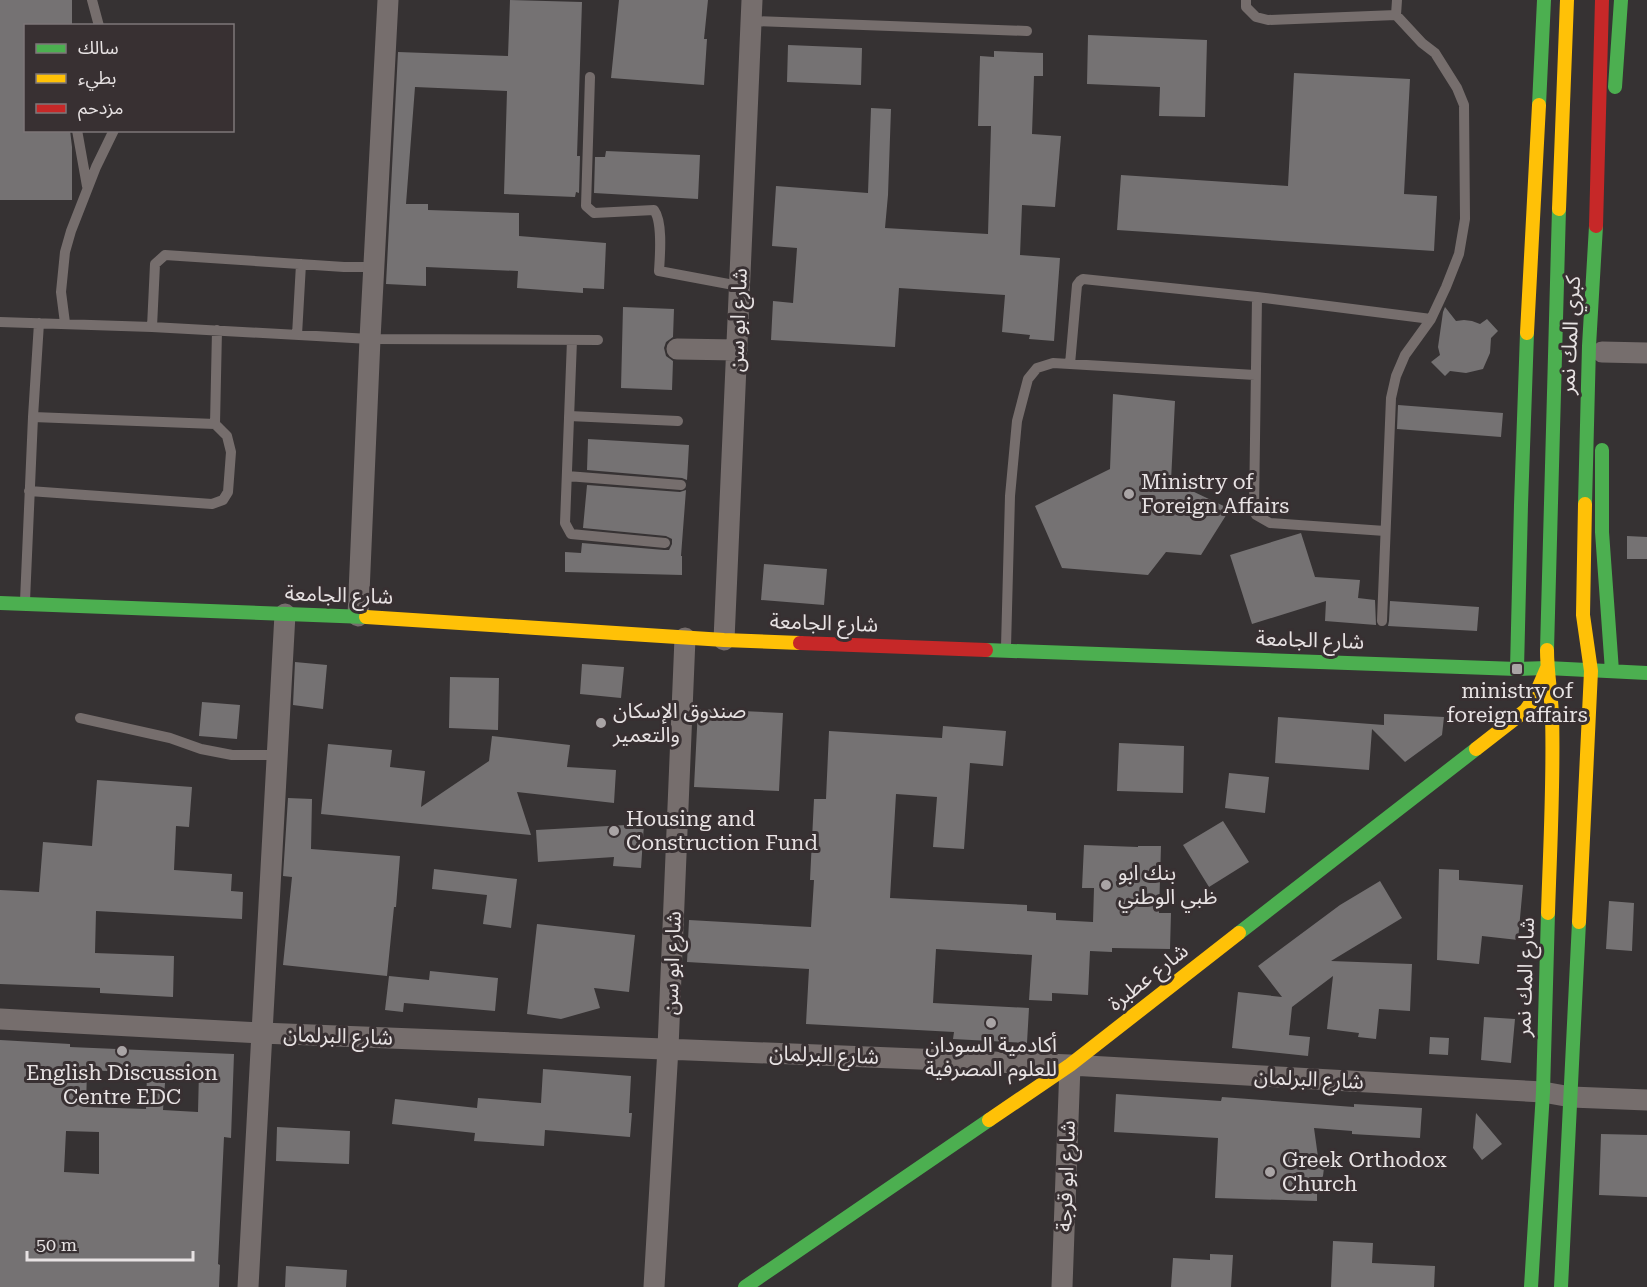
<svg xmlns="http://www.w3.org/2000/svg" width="1647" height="1287" viewBox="0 0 1647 1287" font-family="'Roboto Serif','Noto Sans Arabic',serif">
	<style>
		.building { fill: #757273; fill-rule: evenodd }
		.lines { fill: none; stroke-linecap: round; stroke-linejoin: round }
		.lane { stroke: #766e6d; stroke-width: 10 }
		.street { stroke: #766e6d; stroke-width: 21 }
		.fast { stroke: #4caf50; stroke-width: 14 }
		.slow { stroke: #ffc107; stroke-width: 14 }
		.jam { stroke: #c62828; stroke-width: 14 }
		.poi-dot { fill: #a9a4a5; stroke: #383032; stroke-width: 2 }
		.labels { text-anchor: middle; stroke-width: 6; stroke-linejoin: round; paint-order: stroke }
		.street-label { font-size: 21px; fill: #e7e2e3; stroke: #383032 }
		.poi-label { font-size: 21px; fill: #e7e2e3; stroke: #383032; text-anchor: start }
	</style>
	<rect width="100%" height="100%" fill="#363233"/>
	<path class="building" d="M0,0H72V26H26V130H70L72,147V200H0Z
		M510,0L582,2L577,156H580L579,193L576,192L575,197L504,194L507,91L415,87L406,204H428V210L519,213V236L606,243L604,289L583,288V293L517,288L518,271L426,267V286L386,284L398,52L508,56Z
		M619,0H708L704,39H707L704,85L611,78Z
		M1088,35L1207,40L1205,117L1159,116L1160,87L1087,84Z
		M788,45L862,48L861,85L787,82Z
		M994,51L1043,53V76H1034L1032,134L1061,136L1055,207L1022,205L1020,255L1060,258L1054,341L1029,339L1030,335L1002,332L1005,295L899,288L895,347L771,340L773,301L793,303L797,248L772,246L776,186L868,193L871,108L891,109L888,195L885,228L988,234L991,126H978L980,56L994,57Z
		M1294,73L1410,79L1404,194L1437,196L1434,251L1117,230L1121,175L1288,186Z
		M606,151L700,155L698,199L594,193L595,157H605Z
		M623,307L674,309L673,337L666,342L664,348L666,356L673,361L672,390L621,388Z
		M1445,307L1456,321L1464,320L1472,321L1480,324L1487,319L1498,331L1491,338L1490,353L1483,369L1466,373L1450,371L1445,376L1431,362L1440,355L1438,347L1443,312Z
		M1113,394L1175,401L1171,481L1230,509L1201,555L1166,552L1148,575L1062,568L1035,506L1110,469Z
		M1398,405L1503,413L1501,437L1397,429Z
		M588,439L689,445L687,480L682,478L587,470Z
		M587,485L680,492L686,490L681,556H682V575L565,572V552L581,553L582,543L664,550H669L672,544V539L666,536L583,528Z
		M1301,533L1315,577L1360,580L1358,598L1375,600L1376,625L1325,621L1326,601L1252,624L1230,555Z
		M1627,536L1647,537V559H1627Z
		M764,564L827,569L824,605L761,600Z
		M1390,601L1479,607L1477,631L1388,626L1389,621Z
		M295,662L327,665L323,709L293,705Z
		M582,664L624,667L621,698L580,694Z
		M450,677L499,678L498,730L449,728Z
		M202,702L240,705L237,739L199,736Z
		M698,709L783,713L779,791L694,787Z
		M1384,714L1444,717L1442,735L1405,762L1372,729L1369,770L1275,763L1278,717L1384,725Z
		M943,726L1006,731L1003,766L970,763L964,849L933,847L937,797L896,794L890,898L1027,905V911L1056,913V920L1093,922L1094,888H1082L1084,845L1138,847V846H1161L1159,913H1171L1170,949L1112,948V952L1090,951L1088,995L1052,993V1001L1029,1000L1032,955L936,949L933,1003L1029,1008L1027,1043L953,1039L954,1032L806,1024L809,969L687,962L689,920L811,927L814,880H810L814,799H826L829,731L942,738Z
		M492,736L570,745L567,767L616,770L614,803L517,792L531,835L321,814L328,744L392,750L390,767L425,771L421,807L489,761Z
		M1119,743L1184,746L1183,793L1117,791Z
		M1229,773L1269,777L1265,813L1225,808Z
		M97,780L192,787L189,827L176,826L174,870L232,874L231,891L243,892L242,919L96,911L95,953L174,956L173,997L100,993V988L0,984V890L39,892L43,842L92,846Z
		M288,798L312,799L311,849L400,856L396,907H394L387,976L283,965L292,877L283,876Z
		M1223,821L1249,862L1209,887L1183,845Z
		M644,824L641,868L613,866L614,857L538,862L536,830Z
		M434,869L517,879L511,928L483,924L487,895L432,889Z
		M1439,869L1459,870V880L1523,885L1518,940L1482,936L1479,964L1437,960Z
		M1380,881L1402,918L1331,961L1412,964L1410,1011L1379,1009L1376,1039L1358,1037L1359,1033L1327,1029L1333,976L1292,1007L1289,1035L1310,1037L1308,1056L1232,1048L1238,992L1282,997L1258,966L1340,905Z
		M1609,901L1634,903L1632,951L1606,949Z
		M537,924L635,935L629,992L594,988L600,1008L561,1019L527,1014Z
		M430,971L498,978L495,1011L404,1003L403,1012L385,1010L389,976L429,980Z
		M1484,1017L1515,1019L1511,1063L1481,1060Z
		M1430,1037L1449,1038L1448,1055L1429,1054Z
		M0,1040L70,1044V1047L234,1054L231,1138L224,1137L218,1264L220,1265L219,1287H0ZM87,1070L147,1073L146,1109L86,1107ZM166,1070L199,1071L198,1112L163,1110ZM66,1131L99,1132V1174L64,1172Z
		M543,1069L631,1076L629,1113H632L630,1137L545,1130L544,1146L474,1141L475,1133L392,1124L395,1099L477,1108L478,1098L541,1103Z
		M1116,1094L1221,1101L1222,1097L1354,1107V1104L1422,1108L1420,1138L1352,1134V1131L1314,1128L1318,1157L1324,1168L1323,1176L1317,1185V1201L1215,1198L1218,1138L1114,1132Z
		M1476,1113L1502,1144L1482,1160L1473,1148Z
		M277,1127L350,1131L349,1164L276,1161Z
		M1601,1134L1647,1135V1197L1599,1195Z
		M1333,1241L1373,1243L1372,1263L1435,1266L1434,1287H1331Z
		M1210,1254L1233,1255L1231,1287H1171L1173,1258L1210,1260Z
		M286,1266L347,1270L346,1287H285Z"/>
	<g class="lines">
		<path class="lane" d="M92,0L99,26
			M1246,0V7L1256,17L1268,20L1396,15L1422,43L1435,53L1457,88L1464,105L1465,219L1459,254L1446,287L1431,319L1405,355L1396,376L1391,398L1382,621
			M1396,15L1397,0
			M752,21L1027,31
			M590,77L586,206L594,213L654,210C663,222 660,255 659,271L739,286
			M77,130L87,186
			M0,322L152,327L370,339L598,340
			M65,323L61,292L65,252L71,231L96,167L114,130
			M152,327L155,264L165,255L344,267H375
			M297,335L301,264
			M572,340L565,523L571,534L665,543
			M1070,364L1077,285L1080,281L1083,279L1257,297
			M569,416L678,421
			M215,424L217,330
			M567,476L681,485
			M29,491L212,504L223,500L228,492L231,452L227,436L215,424L33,417
			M1385,531L1270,523L1256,515L1254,510L1257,297L1431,319
			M25,601L33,417L39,323
			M1006,647L1010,496L1017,421L1028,379L1037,368L1053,363L1255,375
			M80,718L170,738L201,749L232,755H277"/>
		<path class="street" d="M677,349L737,350
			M1602,352L1647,353
			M358,616L370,339L388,0
			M724,640L752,0
			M0,1019L261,1033L1070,1065L1543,1092L1571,1097L1647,1100
			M248,1287L285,614
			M654,1287L668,1048L685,638
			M1062,1287L1070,1065"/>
		<path class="fast" d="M1615,87L1621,0
			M1539,105L1544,0
			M1602,450V532L1612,671
			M1585,504L1589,346L1596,226
			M0,603L366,617
			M986,650L1517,669L1547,668L1647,673
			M1547,650L1559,209
			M1517,669L1521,505L1527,333
			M1239,933L1476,749
			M745,1287L989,1120
			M1531,1287L1543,1092L1548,913
			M1561,1287L1579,922"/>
		<path class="slow" d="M1559,209L1567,0
			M1527,333L1539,105
			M366,617L724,640L800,643
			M1547,650C1547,672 1551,693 1552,715C1554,781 1550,847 1548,913
			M1476,749L1526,710L1534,698L1547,668
			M1579,922L1591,671L1583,615L1585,504
			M989,1120L1070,1065L1239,933"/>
		<path class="jam" d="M1596,226L1602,0
			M800,643L986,650"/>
	</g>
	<g class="poi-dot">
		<circle cx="1129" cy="494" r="6"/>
		<rect x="1511" y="663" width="12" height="12" rx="3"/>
		<circle cx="601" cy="723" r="6"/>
		<circle cx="614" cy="831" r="6"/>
		<circle cx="1106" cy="885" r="6"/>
		<circle cx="991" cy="1023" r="6"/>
		<circle cx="122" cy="1051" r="6"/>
		<circle cx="1270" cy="1172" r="6"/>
	</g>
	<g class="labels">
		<g class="street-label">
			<text transform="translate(738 320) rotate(-88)" y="7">شارع ابو سن</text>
			<text transform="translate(1570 335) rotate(-87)" y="7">كبري المك نمر</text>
			<text transform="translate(339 595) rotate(2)" y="7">شارع الجامعة</text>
			<text transform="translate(824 623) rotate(2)" y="7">شارع الجامعة</text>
			<text transform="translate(1310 640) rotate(2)" y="7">شارع الجامعة</text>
			<text transform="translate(672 963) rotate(-88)" y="7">شارع ابو سن</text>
			<text transform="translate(1148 977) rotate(-38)" y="7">شارع عطبرة</text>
			<text transform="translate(1525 977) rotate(-88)" y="7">شارع المك نمر</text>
			<text transform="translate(338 1036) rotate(2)" y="7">شارع البرلمان</text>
			<text transform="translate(824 1055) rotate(2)" y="7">شارع البرلمان</text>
			<text transform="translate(1309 1079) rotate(3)" y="7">شارع البرلمان</text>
			<text transform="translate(1066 1176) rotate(-88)" y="7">شارع ابو قرجة</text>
		</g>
		<g class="poi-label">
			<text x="1141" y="489">Ministry of<tspan x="1141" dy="24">Foreign Affairs</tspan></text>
			<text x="1517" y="698" text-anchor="middle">ministry of<tspan x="1517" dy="24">foreign affairs</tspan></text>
			<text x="613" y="718">صندوق الإسكان<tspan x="613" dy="24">والتعمير</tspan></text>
			<text x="626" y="826">Housing and<tspan x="626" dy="24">Construction Fund</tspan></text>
			<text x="1118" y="880">بنك ابو<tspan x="1118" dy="24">ظبي الوطني</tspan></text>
			<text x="991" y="1052" text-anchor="middle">أكادمية السودان<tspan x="991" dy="24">للعلوم المصرفية</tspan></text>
			<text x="122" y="1080" text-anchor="middle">English Discussion<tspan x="122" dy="24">Centre EDC</tspan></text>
			<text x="1282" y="1167">Greek Orthodox<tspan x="1282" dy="24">Church</tspan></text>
		</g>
	</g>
	<rect x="24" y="24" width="210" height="108" fill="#383032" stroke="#7e7779" stroke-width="1.5"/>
	<rect x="36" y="44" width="30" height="9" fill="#4caf50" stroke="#7e7779" stroke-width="1.5"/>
	<text x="78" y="54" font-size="18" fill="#e7e2e3">سالك</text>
	<rect x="36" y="74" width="30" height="9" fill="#ffc107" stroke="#7e7779" stroke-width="1.5"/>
	<text x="78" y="84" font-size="18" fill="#e7e2e3">بطيء</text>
	<rect x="36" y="104" width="30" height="9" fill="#c62828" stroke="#7e7779" stroke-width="1.5"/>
	<text x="78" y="114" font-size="18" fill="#e7e2e3">مزدحم</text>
	<path d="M27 1251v9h166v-9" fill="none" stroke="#e7e2e3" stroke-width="3"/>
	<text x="36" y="1251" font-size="18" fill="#e7e2e3" stroke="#383032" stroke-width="4.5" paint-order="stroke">50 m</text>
</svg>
